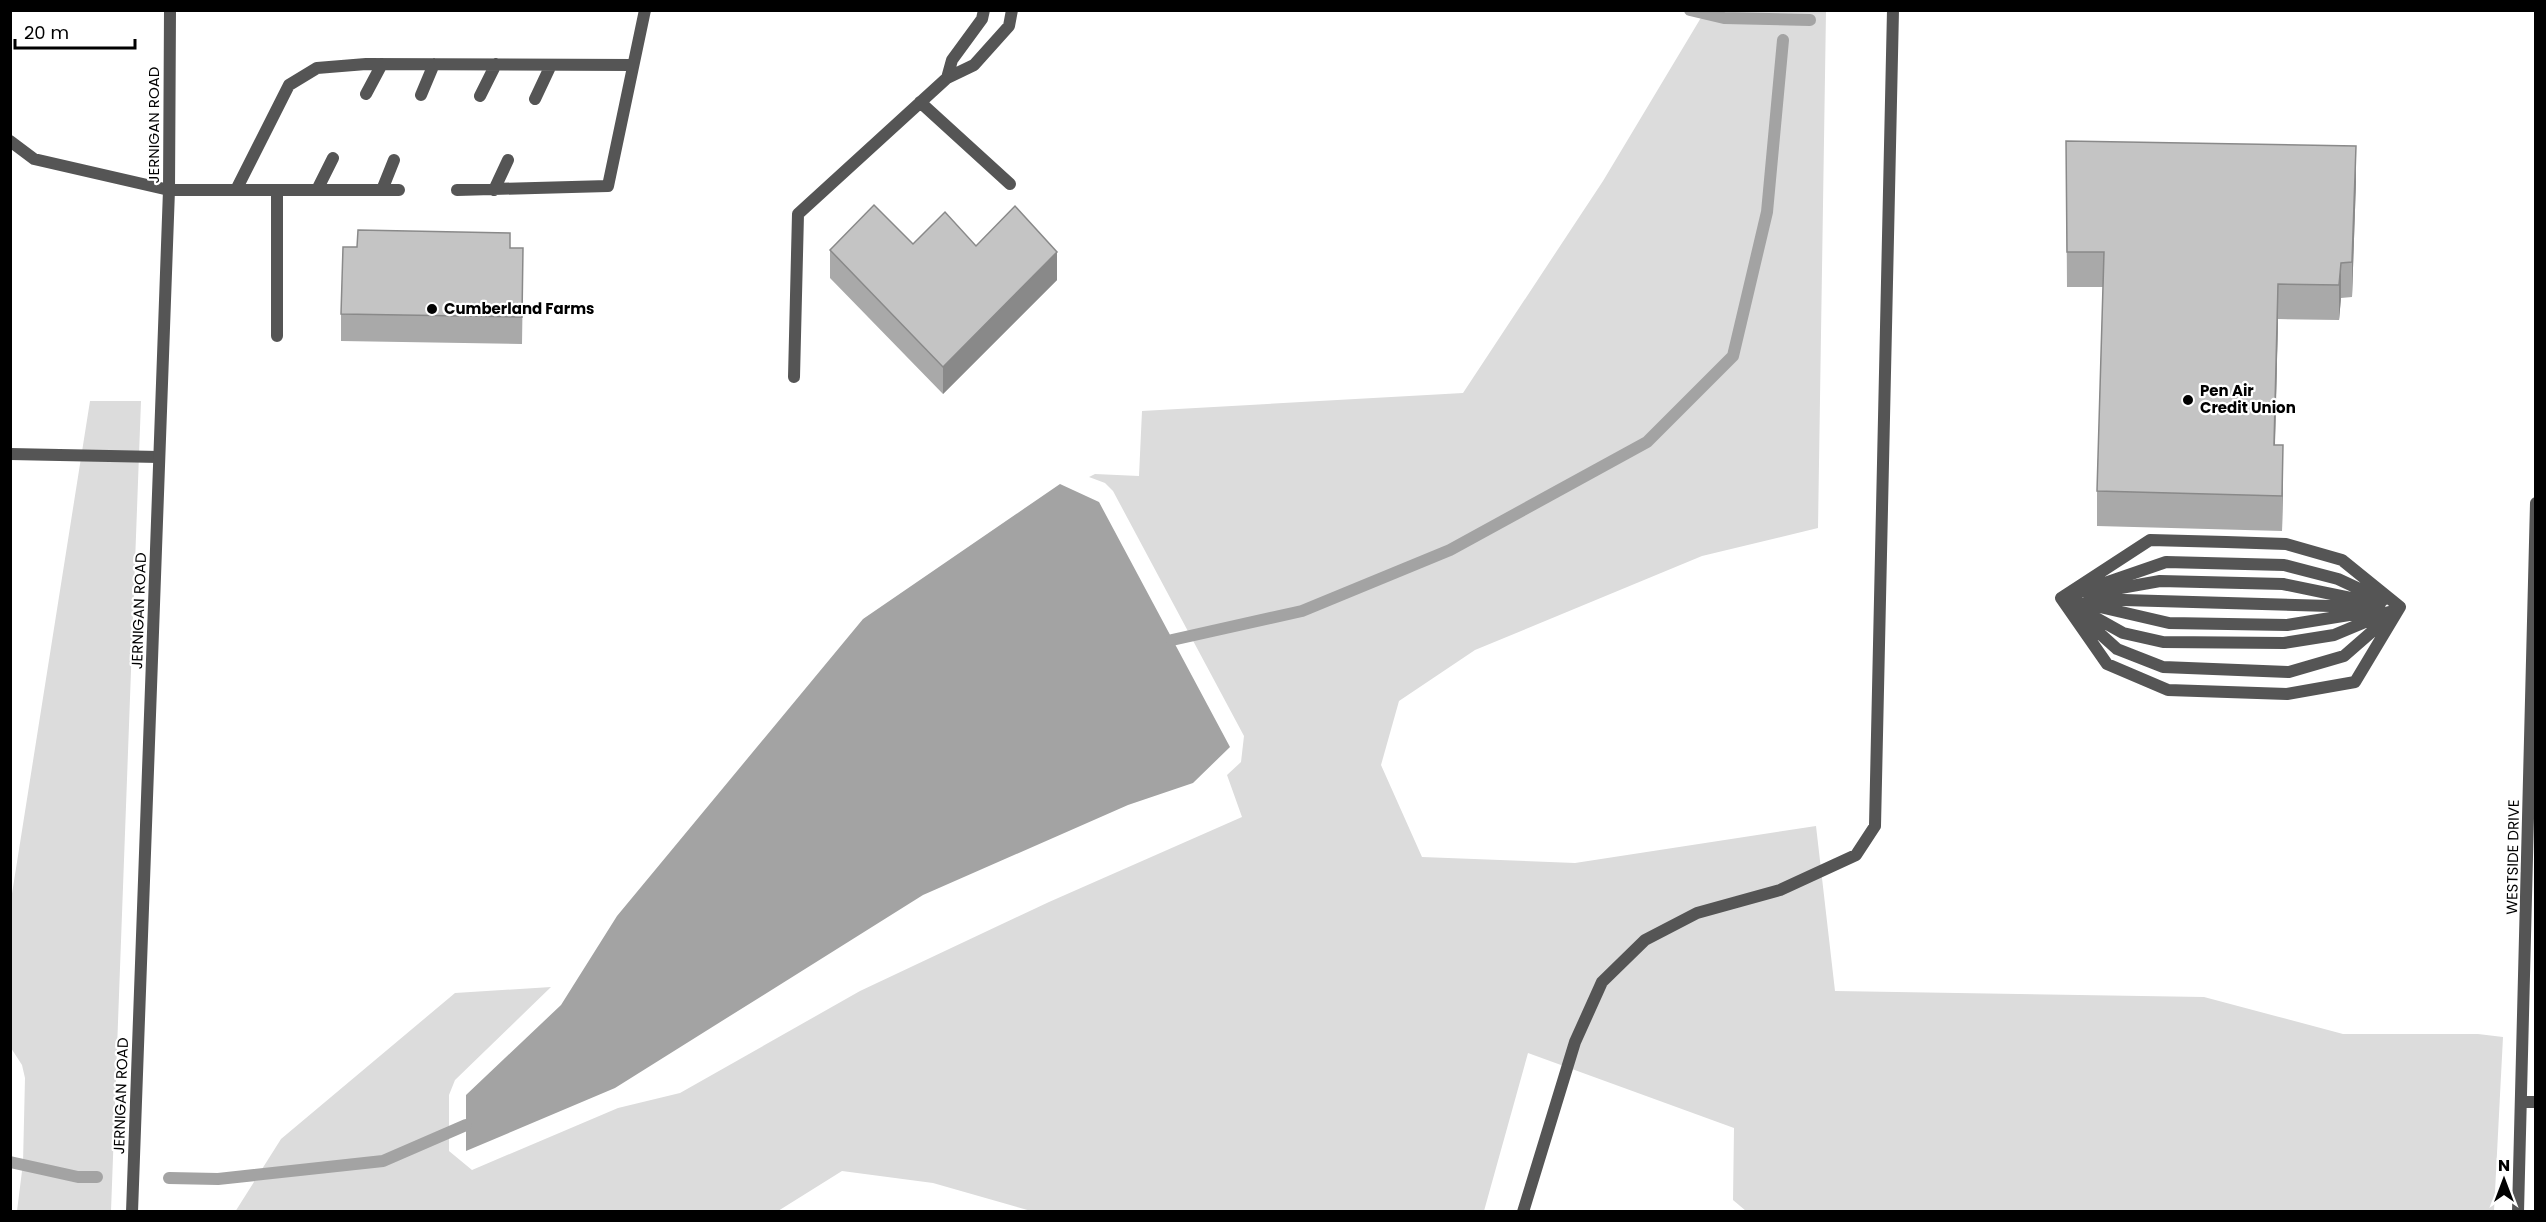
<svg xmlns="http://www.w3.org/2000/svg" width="2546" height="1222" viewBox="0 0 2546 1222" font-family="Poppins,sans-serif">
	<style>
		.green { fill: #dcdcdc }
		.water { fill: #a3a3a3 }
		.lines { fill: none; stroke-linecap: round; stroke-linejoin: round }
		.stream { stroke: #a3a3a3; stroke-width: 12 }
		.service { stroke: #555; stroke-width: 12 }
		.minor { stroke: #555; stroke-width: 12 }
		.tertiary { stroke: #555; stroke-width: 12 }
		.wall { fill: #a9a9a9 }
		.shaded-wall { fill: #898989 }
		.building { fill: #c4c4c4; stroke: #898989; stroke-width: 1.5 }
		.poi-dot { fill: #000; stroke: #fff; stroke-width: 2 }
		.labels { text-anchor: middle; stroke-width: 4.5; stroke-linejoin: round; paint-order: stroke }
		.street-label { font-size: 15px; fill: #000; stroke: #fff }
		.poi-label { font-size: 15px; font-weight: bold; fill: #000; stroke: #fff; text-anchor: start }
	</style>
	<rect width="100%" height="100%" fill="#fff"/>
	<path class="green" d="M1705,11H1826L1818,528L1702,556L1475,650L1399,701L1381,765L1422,857L1575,863L1816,826L1835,991L2204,997L2343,1034H2478L2503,1037L2494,1211H1746L1733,1200L1734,1128L1528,1053L1484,1211H1031L933,1183L842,1171L778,1211L235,1212L281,1139L455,993L551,987L455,1080L449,1095V1151L472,1170L618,1108L680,1093L860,991L1049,902L1242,817L1227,775L1241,762L1244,736L1113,491L1105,483L1089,477L1095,474L1139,476L1142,411L1463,393L1603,181Z
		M90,401H141L111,1211H17L23,1163L25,1078L22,1065L11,1048V900Z"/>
	<path class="water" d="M1060,484L1099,502L1230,747L1193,783L1128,805L923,895L615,1088L466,1151V1095L561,1005L617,916L863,619Z"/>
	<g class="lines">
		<path class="stream" d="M1690,10L1724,18L1810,20
			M1172,640L1302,611L1450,550L1647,442L1733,356L1767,212L1783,40
			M10,1162L78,1177H97
			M169,1178L218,1179L383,1161L466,1125"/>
		<path class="service" d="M984,10L982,19L952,60L947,78L974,65L1009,26L1012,10
			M366,94L382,64
			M421,95L434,64
			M480,96L496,64
			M535,99L551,65
			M920,102L1010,184
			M10,141L34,159L169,190H399
			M236,190L289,85L317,68L366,64L633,65
			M277,190V336
			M317,190L333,158
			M382,190L394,160
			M457,190L608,186L645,10
			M494,190L508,160
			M794,377L798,214L947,78
			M10,454L159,457
			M2079,592L2166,562L2284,565L2338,579L2383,600
			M2098,592L2160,581L2283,584L2380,604
			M2061,598L2107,664L2168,690L2287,694L2355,682L2400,607
			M2061,598L2150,540L2226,542L2286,544L2342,560L2400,607
			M2061,598L2169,623L2287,625L2380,610
			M2089,599L2366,607
			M2080,609L2123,633L2163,642L2284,643L2334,635L2389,612
			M2077,613L2117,649L2163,667L2289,672L2344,656L2391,615
			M1523,1212L1575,1042L1602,982L1645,940L1697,913L1780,890L1856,855L1875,826L1893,10"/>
		<path class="minor" d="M2522,1102H2536
			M2518,1212L2536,503"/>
		<path class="tertiary" d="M132,1212L169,190L170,10"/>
	</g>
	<path class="wall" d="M2066,141L2356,181L2352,297L2341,298L2339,320L2278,319L2275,445L2283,480L2282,531L2097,526V491L2103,287H2067Z
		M913,244L976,246L1057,280L943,394L830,278V250Z
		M510,248L523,276L522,344L341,341V314Z"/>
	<path class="shaded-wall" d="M2356,146V181L2352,297V262Z
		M1057,252V280L943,394V367Z
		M2341,263V298L2339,320V285Z
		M2278,284V319L2274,480V445Z
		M2283,445V480L2282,531V496Z"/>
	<path class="building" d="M2066,141L2356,146L2352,262L2341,263L2339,285L2278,284L2274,445H2283L2282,496L2097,491L2104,252H2067Z
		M874,205L913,244L945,212L976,246L1015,206L1057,252L943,367L830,250Z
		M358,230L510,233V248H523L522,317L341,314L343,247H357Z"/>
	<g class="poi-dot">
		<circle cx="432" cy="309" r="6"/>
		<circle cx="2188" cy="400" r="6"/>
	</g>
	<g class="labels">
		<g class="street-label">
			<text transform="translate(154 125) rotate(-90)" y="5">JERNIGAN ROAD</text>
			<text transform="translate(139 611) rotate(-88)" y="5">JERNIGAN ROAD</text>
			<text transform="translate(2513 857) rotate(-89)" y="5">WESTSIDE DRIVE</text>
			<text transform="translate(121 1096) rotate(-88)" y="5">JERNIGAN ROAD</text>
		</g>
		<g class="poi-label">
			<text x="444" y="314">Cumberland Farms</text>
			<text x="2200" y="396">Pen Air<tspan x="2200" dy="17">Credit Union</tspan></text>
		</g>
	</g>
	<rect width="2546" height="1222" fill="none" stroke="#000000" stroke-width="24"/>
	<g transform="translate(2504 1180)" stroke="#ffffff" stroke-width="4.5" paint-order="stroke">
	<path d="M0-4.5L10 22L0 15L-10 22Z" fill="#000000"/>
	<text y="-9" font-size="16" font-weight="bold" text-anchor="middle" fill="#000000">N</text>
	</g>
	<path d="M15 39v9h120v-9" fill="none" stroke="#000000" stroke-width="3"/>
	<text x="24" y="39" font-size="18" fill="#000000" stroke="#ffffff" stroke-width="4.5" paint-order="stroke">20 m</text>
</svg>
